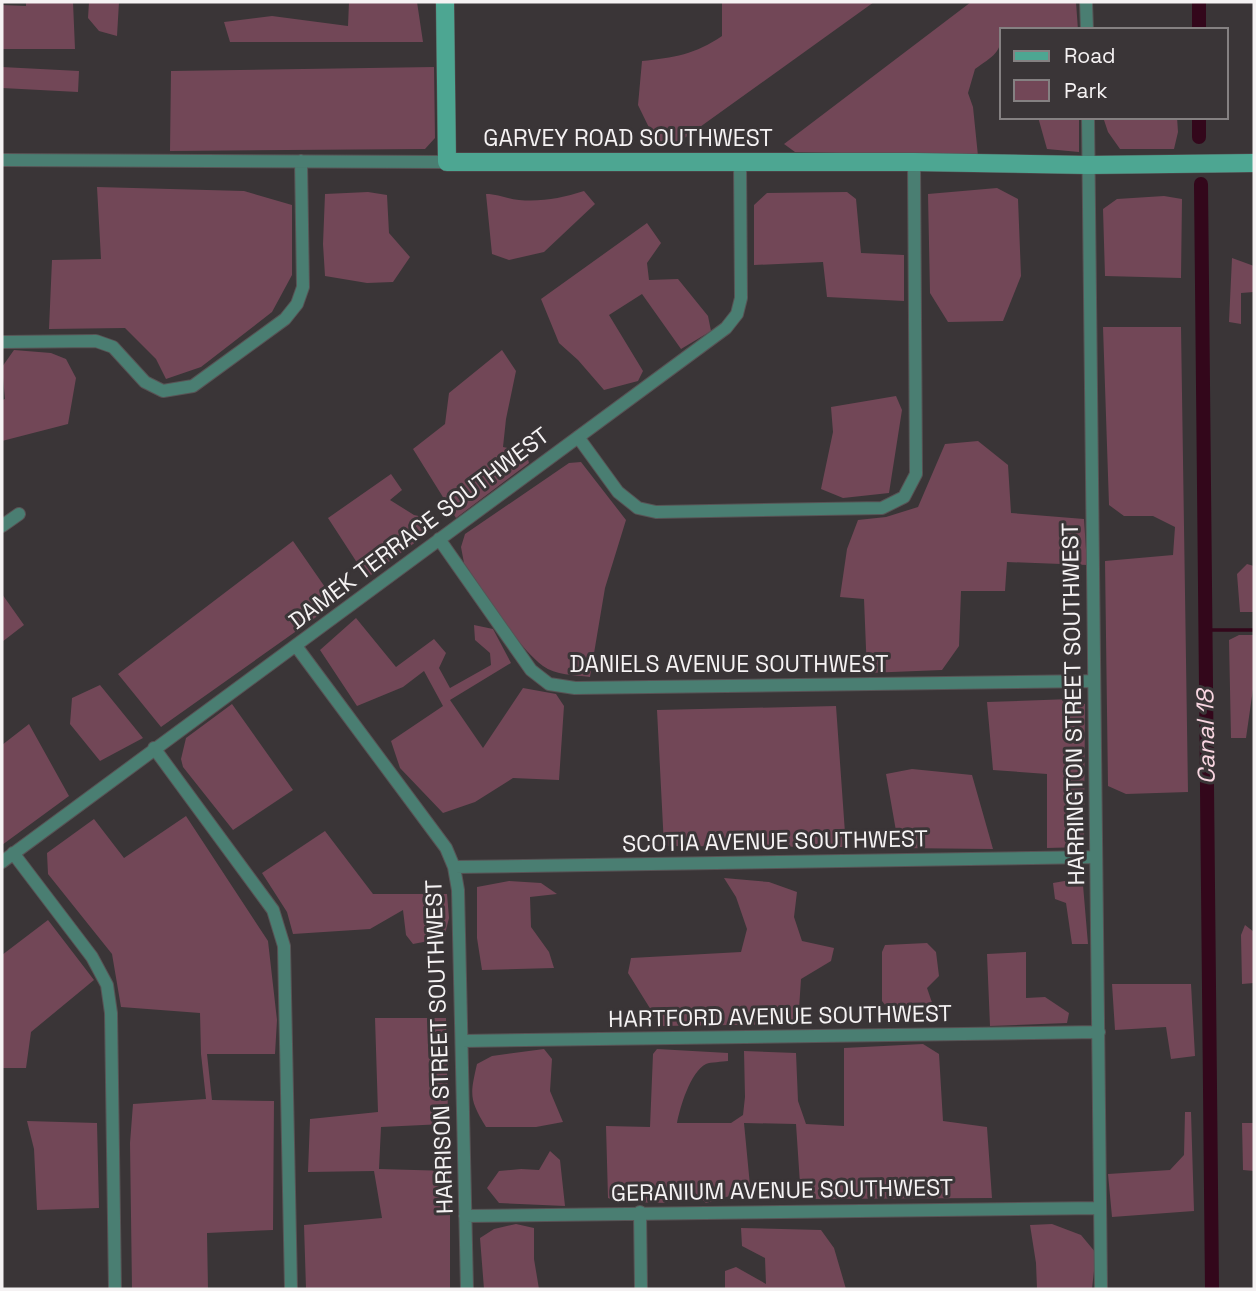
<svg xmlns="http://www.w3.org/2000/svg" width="1256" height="1291" viewBox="0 0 1256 1291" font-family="'Space Grotesk',sans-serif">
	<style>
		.green { fill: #724757 }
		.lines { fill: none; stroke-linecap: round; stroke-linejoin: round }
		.stream { stroke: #33071b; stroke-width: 3.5 }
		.canal { stroke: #33071b; stroke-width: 14 }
		.street-casing { stroke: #585355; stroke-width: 14 }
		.secondary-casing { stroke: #585355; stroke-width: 19 }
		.street { stroke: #4a7e72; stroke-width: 12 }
		.secondary { stroke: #4da692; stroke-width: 18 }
		.labels { text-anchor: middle; stroke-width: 6; stroke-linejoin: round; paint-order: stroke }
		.street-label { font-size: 23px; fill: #f5f2f3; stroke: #3a3537 }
		.water-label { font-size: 24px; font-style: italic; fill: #f9d6e1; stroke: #3a3537 }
	</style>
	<rect width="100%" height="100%" fill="#3a3537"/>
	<path class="green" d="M26,2H73L75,49H2V5L26,6Z
		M89,2H119L117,36L99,31L88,18Z
		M349,2H417L423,42H230L224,22L272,16L348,26Z
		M722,2H874L679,142L657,144L638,105L642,61C673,58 696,54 722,36Z
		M971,2H1076L1078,30H1002C1002,53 993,56 975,69L968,93L973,107L978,156L795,152L784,144Z
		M2,67L79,71L78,92L2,88Z
		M434,67L435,138L425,149L170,151L171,71Z
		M1038,117H1079V152L1047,149Z
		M1103,117H1177L1178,132L1174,149H1120L1108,132Z
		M97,187L244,191L292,205V275L272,312L201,367L166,379L156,359L125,328L49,329L52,260L101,259Z
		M997,188L1018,199L1021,276L1003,321L948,322L930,293L928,194Z
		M584,191L595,204L544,252L509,260L492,254L486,194C498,194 507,199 519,200C542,202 562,198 584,191Z
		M368,192L387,195L389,233L410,257L393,282L367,283L325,276L323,244L325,194Z
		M847,192L856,199L861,253L904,255V301L827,297L823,262L754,265V205L767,193Z
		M1164,196L1182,199L1181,278L1105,276L1103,209L1117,199Z
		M647,223L661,243L647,263L649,280L678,279L708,316L711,331L681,349L642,294L609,315L643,371L638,381L604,390L578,360L559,343L541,299Z
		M1232,258L1254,266V292L1241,293V324L1229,322Z
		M1103,327H1181L1188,792L1126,794L1108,786L1105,561L1173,555L1175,527L1153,516H1124L1109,505Z
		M14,350L51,353L66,359L76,378L68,424L2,441V400L5,399L2,367Z
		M502,350L516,371L506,419L503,447L526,452L529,463L456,518L413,449L445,424L449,393Z
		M896,396L902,410L889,493L843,498L821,489L833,432L831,407Z
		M978,441L1008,465L1011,513L1084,519L1087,565L1007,562L1005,591H961L959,646L942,670L867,673L864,599L840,597L847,549L858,520L886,517L918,507L945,444Z
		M581,462L626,520L605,588L590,677C575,675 555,675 543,666C517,647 484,591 464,563L461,547L465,534L569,463Z
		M391,474L402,490L390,500L414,515L436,520V527L367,578L328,518Z
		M293,541L336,603L161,727L118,674Z
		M1247,564L1254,566V612H1240L1237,574Z
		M2,594L24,625L2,642Z
		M356,618L396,667L434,639L446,653L439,668L450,688L491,665L490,653L475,640L474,625L493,629L511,663L450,700L483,748L523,688L556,694L564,706L559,780L513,778L475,802L443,813L400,768L391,741L443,706L424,671L403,687L357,706L320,650Z
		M1239,635H1254V682L1246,738H1231L1229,640Z
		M100,685L143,738L100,761L70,724L72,698Z
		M1071,699L1085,704L1084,847L1047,848V774L993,770L987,702Z
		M232,704L293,790L233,830L183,767L181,759L186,738Z
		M836,706L846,847L664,846L657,710Z
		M29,724L69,796L2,845V745Z
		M912,769L972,775L993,849L899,848L886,774Z
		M186,816L268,941L277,1020L275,1054H207L212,1100L274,1101L273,1230L207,1233L208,1289H132L130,1143L133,1104L206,1099L201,1054L200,1013L121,1007L112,954L48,874L47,853L94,819L124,858Z
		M325,831L373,894H447L449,918L444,938L413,944L406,935L403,910L370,929L293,934L287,912L262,873Z
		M724,878L769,882L797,892L794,917L802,941L834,948L831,961L801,979L798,1024L661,1026L628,973L631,958L741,952L747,929L736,897Z
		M1076,879L1083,885L1088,944H1072L1066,903L1055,899L1053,883Z
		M509,881L541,883L557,894L530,897L531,927L549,952L554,968L482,970L477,938V887Z
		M48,920L94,980L31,1032L26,1068H2V955Z
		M1245,925L1254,932V983L1242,984L1241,935Z
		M927,943L936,952L939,976L927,988L938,1020H897L882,1001V952L885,945Z
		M1026,952V998L1045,997L1069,1013L1067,1023L990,1026L987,954Z
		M1112,984H1191L1195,1056L1171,1059L1166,1027L1115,1030Z
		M375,1018H446L448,1117L444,1124L381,1127L379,1169L450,1171V1289H306L304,1225L382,1218L374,1171L308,1172L310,1119L378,1112Z
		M923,1044L939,1054L943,1121L987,1127L992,1198L801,1199L796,1124L744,1123L751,1196L733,1195L706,1203L690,1188L669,1203L620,1202L608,1198L606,1126L650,1127L653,1054L657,1049L728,1053V1061C722,1062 711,1062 706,1064C690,1072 680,1108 677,1123H731L743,1115L745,1097L744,1051L796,1053L798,1101L806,1124L844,1126V1048Z
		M544,1049L552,1059L550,1091L563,1122L536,1127H486C469,1099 470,1095 477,1064L492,1056Z
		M1185,1112H1191L1194,1211L1112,1217L1108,1174L1170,1170L1184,1155Z
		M27,1121L97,1123L99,1208L37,1210L34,1149Z
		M1242,1123H1254V1171L1243,1170Z
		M550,1151L560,1160L565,1206L499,1203L487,1188L499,1171L521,1169L539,1170Z
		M516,1224L534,1228V1259L539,1289H484L480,1238L494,1229Z
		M1052,1224L1081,1235L1096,1253L1092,1289H1037L1036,1263L1030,1225Z
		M741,1228L821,1230L834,1248L846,1289H725V1271L736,1267L766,1284L765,1258L742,1246Z"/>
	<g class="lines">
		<path class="stream" d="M1205,630H1254"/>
		<path class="canal" d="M1199,2V30
			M1199,117V137
			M1201,184L1212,1289"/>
		<defs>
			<path id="street" d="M1086,2L1087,30
				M1088,117L1101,1289
				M2,160L447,162
				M2,342L96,341L113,347L145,382L163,391L193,386L285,319L297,304L303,287L301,161
				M578,437L618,492L638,508L656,512L882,508L904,497L916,474L914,162
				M2,526L19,514
				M439,539L531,670L549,684L575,688L1094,681
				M296,646L446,848L454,867L458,890L467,1289
				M154,748L273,910L284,946L291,1289
				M13,853L92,957L107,985L111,1013L115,1289
				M2,862L726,328L737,314L741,298L740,163
				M454,867L1096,857
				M462,1041L1099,1032
				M640,1212L641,1289
				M465,1216L1099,1208"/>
			<path id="secondary" d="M445,2L447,162H914L1088,165L1254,163"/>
		</defs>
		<use href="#street" class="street-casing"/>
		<use href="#secondary" class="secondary-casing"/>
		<use href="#street" class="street"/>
		<use href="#secondary" class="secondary"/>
	</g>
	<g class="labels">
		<g class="street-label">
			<text x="628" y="146">GARVEY ROAD SOUTHWEST</text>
			<text transform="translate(419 528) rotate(-37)" y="8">DAMEK TERRACE SOUTHWEST</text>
			<text x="729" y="672">DANIELS AVENUE SOUTHWEST</text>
			<text transform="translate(1073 704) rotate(-91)" y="8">HARRINGTON STREET SOUTHWEST</text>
			<text transform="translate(775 841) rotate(-1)" y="8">SCOTIA AVENUE SOUTHWEST</text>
			<text transform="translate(780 1016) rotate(-1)" y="8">HARTFORD AVENUE SOUTHWEST</text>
			<text transform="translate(439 1047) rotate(-92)" y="8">HARRISON STREET SOUTHWEST</text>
			<text transform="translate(782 1190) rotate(-1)" y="8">GERANIUM AVENUE SOUTHWEST</text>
		</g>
		<g class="water-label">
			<text transform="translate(1206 737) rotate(-91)" y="8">Canal 18</text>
		</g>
	</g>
	<rect width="1256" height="1291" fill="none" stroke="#f5f2f3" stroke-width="7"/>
	<rect x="1000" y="28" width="228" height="91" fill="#3a3537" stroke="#858182" stroke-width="2"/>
	<rect x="1014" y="51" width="35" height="10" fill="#4da692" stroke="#858182" stroke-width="2"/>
	<text x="1064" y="63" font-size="21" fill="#f5f2f3">Road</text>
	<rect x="1014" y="80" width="35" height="21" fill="#724757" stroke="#858182" stroke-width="2"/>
	<text x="1064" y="98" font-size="21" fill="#f5f2f3">Park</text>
</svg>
